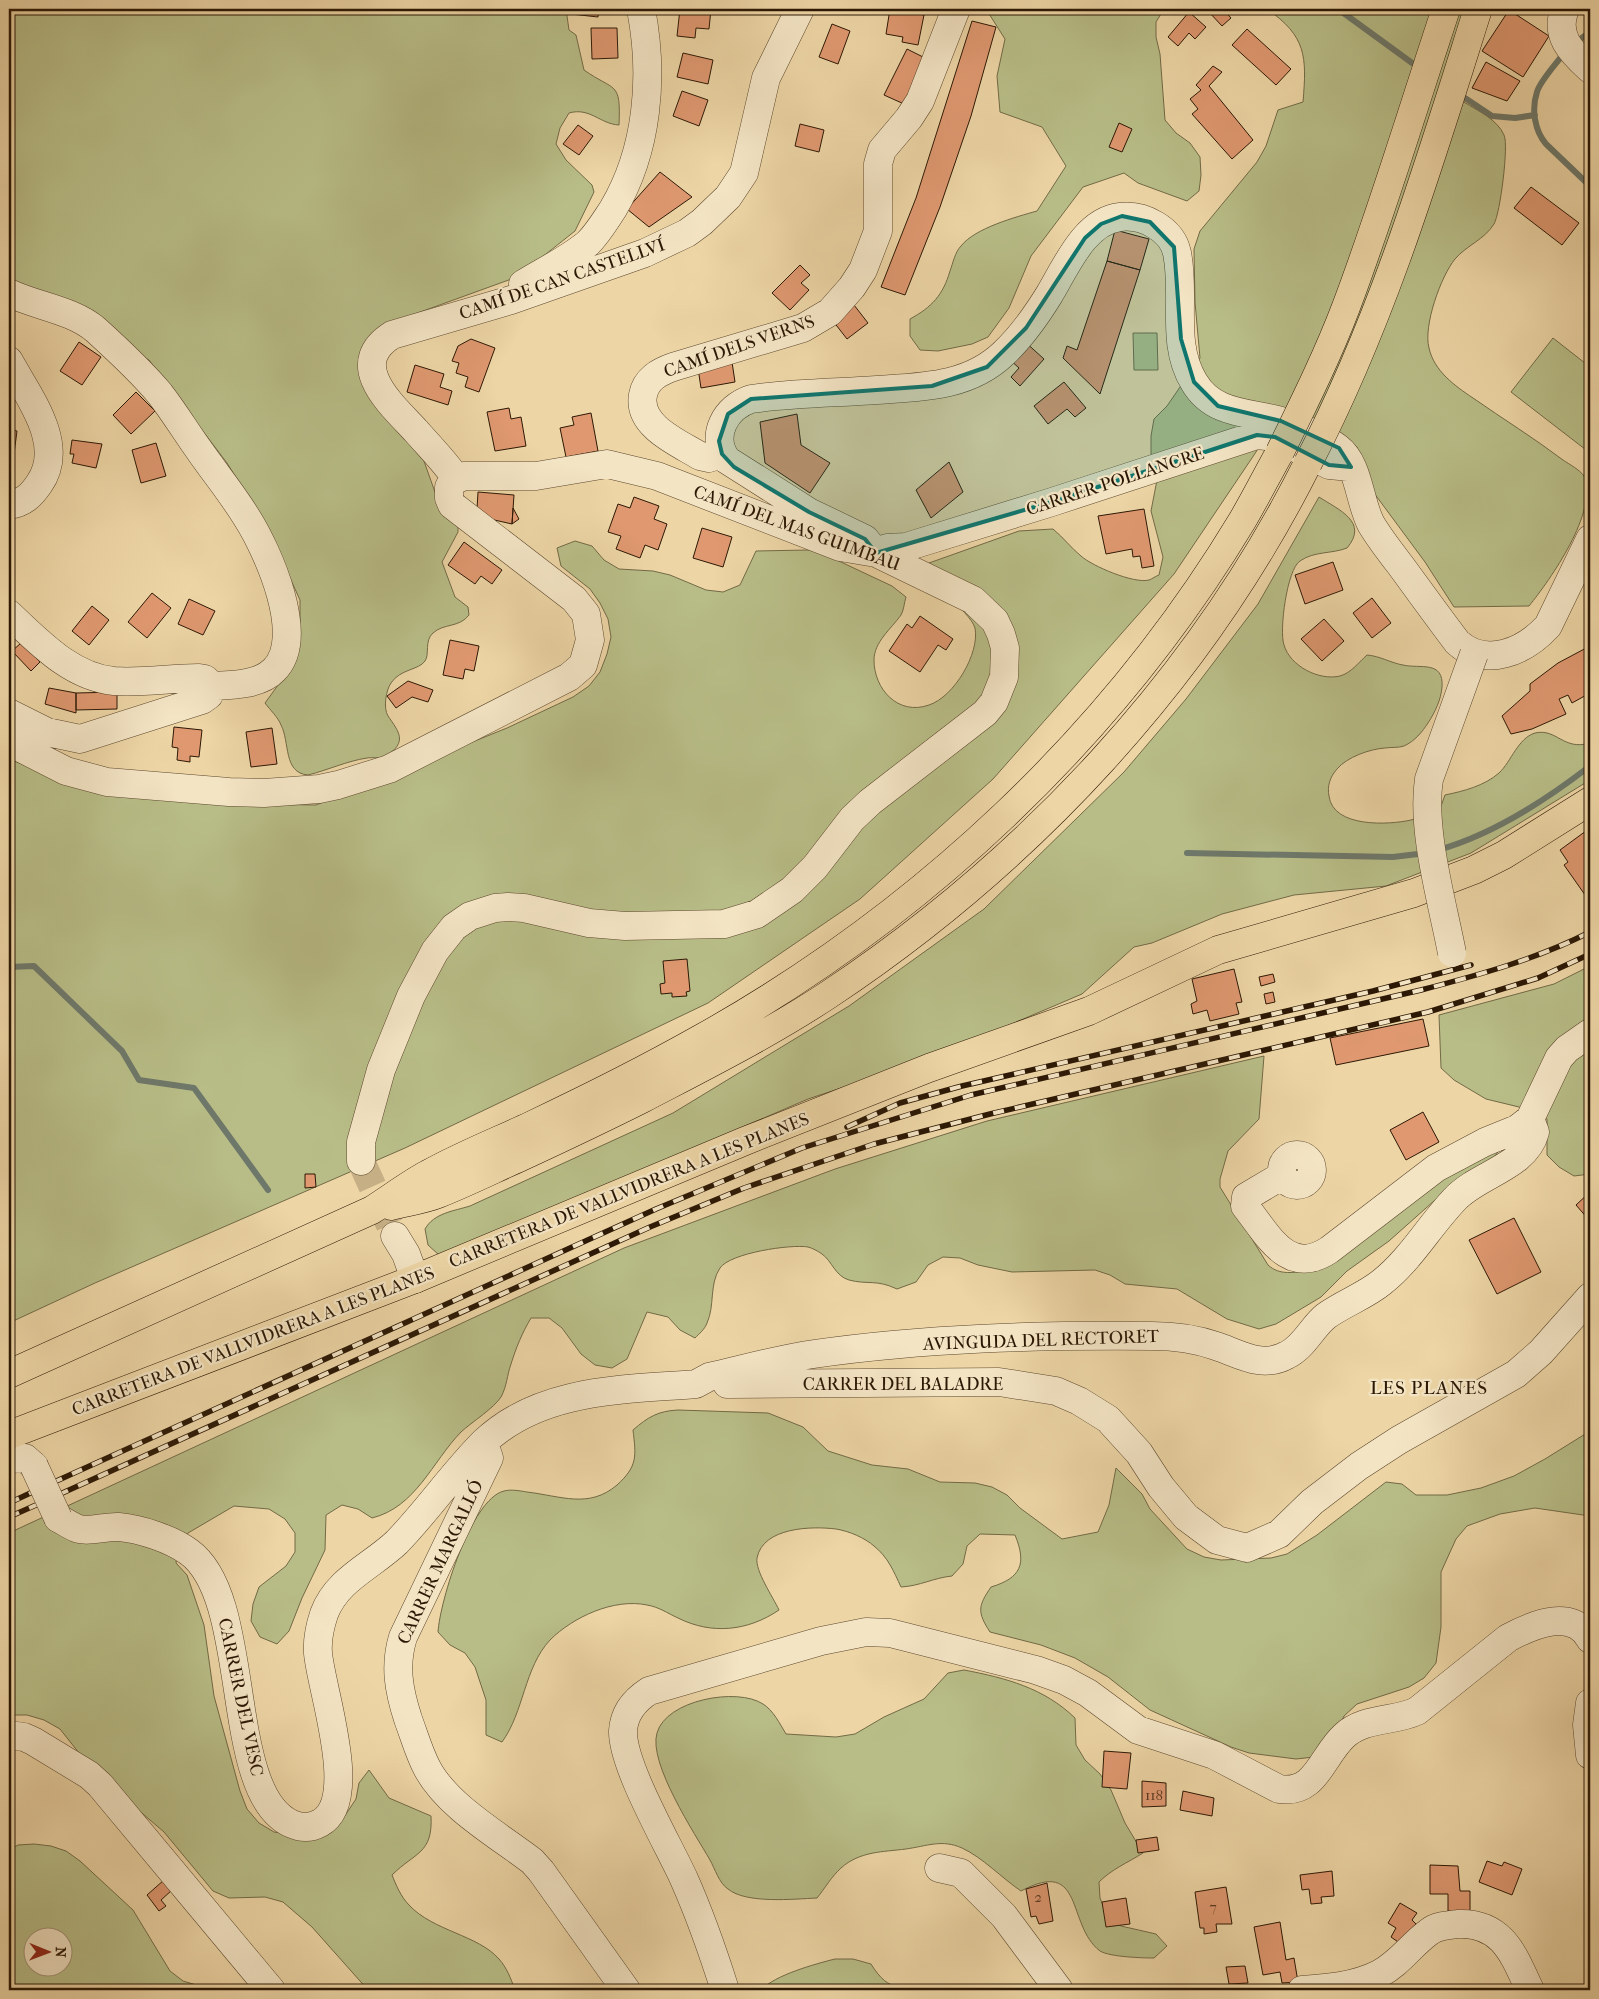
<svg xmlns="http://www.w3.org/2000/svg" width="1599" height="1999" viewBox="0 0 1599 1999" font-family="'IM FELL French Canon',serif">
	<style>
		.green { fill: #b8bd87; stroke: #726a46; fill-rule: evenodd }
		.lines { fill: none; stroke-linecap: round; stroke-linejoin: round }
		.stream { stroke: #6e786a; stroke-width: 6 }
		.building { fill: #df9870; stroke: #2c1805 }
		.minor-tunnel { stroke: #c6af85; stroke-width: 28; stroke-dasharray: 28 14; stroke-linecap: butt }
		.minor-casing { stroke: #5c472d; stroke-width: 29 }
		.major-casing { stroke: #2c1805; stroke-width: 29 }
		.highway-casing { stroke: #2c1805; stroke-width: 29 }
		.minor { stroke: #f3e4c4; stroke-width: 28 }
		.major { stroke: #edd5a5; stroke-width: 28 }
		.highway { stroke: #edd5a5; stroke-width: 28 }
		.rail-casing { stroke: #2c1805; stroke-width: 5.5 }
		.rail { stroke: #f3e4c4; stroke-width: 4; stroke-dasharray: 11; stroke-linecap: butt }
		.minor-bridge-casing { stroke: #5c472d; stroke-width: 29; stroke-linecap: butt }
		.highway-bridge-casing { stroke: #2c1805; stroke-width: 29; stroke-linecap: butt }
		.minor-bridge { stroke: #f3e4c4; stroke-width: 28 }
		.highway-bridge { stroke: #edd5a5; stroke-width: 28 }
		.marked { fill: #0f766e; fill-opacity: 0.2; stroke: #0f766e; stroke-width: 4; stroke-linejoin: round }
		.labels { text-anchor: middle; stroke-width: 4.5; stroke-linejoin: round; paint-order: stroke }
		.number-label { font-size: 15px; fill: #593820 }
		.street-label { font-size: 18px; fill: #2c1805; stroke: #f3e4c4 }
		.neighbourhood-label { font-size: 19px; letter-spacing: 1px; fill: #2c1805; stroke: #f3e4c4 }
	</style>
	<rect width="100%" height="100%" fill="#edd5a5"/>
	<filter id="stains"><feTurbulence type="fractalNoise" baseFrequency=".004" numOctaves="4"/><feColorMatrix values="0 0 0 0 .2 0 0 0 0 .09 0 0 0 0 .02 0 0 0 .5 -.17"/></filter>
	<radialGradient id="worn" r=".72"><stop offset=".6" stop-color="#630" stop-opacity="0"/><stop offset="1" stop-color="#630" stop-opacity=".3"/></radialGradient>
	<path class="green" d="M9,9H566L569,30L576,35L584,70C615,92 621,80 619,125C600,124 590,107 569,113L560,128L556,144L566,160L592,185L594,192L575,231L517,277L412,315L363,349L420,450L441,509L458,524V532L442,562L455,597L468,607L469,615C459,628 444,623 433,633C424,641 430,654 425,661C419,670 400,669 391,683C386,690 383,708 388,716C399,732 408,742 386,756C381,759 373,757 367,758C347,761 328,770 308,775C283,773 290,742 281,725C278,717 270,710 265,703L281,681L300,635V600L268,529L227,463L149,360L9,283Z
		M986,9H1164L1156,22V37L1160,54L1165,120L1176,133L1190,143L1200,157L1201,175L1199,191L1187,201L1138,183L1124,173L1083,187L1031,256L1009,308L988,337L972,344L938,351L920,350L910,336V319C932,307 943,295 950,271C953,263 955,252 961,246C975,228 1016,217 1037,211L1066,166L1042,127L1000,112L997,76L1005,39Z
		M1267,9H1486L1468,61L1464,102C1478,111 1497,119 1504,135C1509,145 1500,214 1494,224C1484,240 1467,245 1455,259C1441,276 1423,326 1429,348C1434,371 1455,386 1473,398C1503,419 1534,438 1563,460C1569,464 1580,470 1584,476C1599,511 1550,580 1529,606L1454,607L1425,562L1374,493L1357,447L1300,410H1280L1256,452L1174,574L993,779L860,899L708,1003L405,1148L95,1283L9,1323V759L89,790L247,804L316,805L507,728L573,697L589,686L600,672L607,654L611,637L608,619L600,603L590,589L561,566L557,548L575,541L592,546L604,560L619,569L653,571L670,575L706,590L723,592L740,585L756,551L809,550L826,555L892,586L906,597C904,603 904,610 901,615C891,629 874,642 874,660C874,689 898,716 929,705C954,697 980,653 975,628C972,618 958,607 952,598C944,587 936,575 929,563L1019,531L1053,529C1064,538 1071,548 1081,556C1092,566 1134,584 1149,580C1152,579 1156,576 1159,575L1163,557L1151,511L1157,480L1151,454V436L1154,419L1167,406L1200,358L1195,302L1194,249L1200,231L1257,162L1266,146L1278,110L1303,102C1307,56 1306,36 1267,9Z
		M1133,333H1157L1158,370H1134Z
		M1553,338L1590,367V453L1511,392Z
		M1319,497C1339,510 1369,522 1347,548C1332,554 1314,551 1300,561C1287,569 1279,631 1284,645C1290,666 1319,681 1340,676C1351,673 1359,662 1367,655C1380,656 1391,663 1403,665C1420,669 1444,660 1442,687C1441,700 1435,712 1428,723C1422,732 1415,741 1404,746C1398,748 1392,747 1385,748C1370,749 1347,757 1337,769C1330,777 1327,786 1329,796C1333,828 1389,825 1411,820C1421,818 1431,813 1440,809L1445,795C1464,791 1484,786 1499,773C1511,762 1518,738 1535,733C1557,728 1563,751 1590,743V780L1471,853L1386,886L1294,895L1222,914L1152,943L1134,947L1082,994L934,1057L808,1099L515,1225L439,1255L428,1245L425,1229C434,1213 454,1211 470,1206L673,1113L849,1006L984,909L1124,772L1186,699L1258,604Z
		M1590,966V1174L1574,1176L1559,1167L1547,1155V1119L1519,1107L1486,1099L1454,1080L1441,1068L1439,1015L1554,984Z
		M1264,1056L1259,1119L1228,1151L1220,1179V1187L1268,1265C1280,1276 1294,1272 1309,1271L1459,1165L1500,1149L1495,1156L1453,1184L1389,1241L1347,1271L1321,1297L1276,1324L1259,1329L1227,1319L1177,1289L1125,1284L1110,1275L1095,1270L1012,1272L978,1265L960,1258L943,1257L928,1265L916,1282L897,1289C876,1279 868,1285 849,1280C835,1276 832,1261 822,1254C818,1251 812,1248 808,1247C791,1244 730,1253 720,1268C709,1284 715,1306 707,1323C705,1329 699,1334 695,1338L680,1330L668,1317L647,1312L627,1359L612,1368L595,1365L581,1354L562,1328L549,1318H531C522,1333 516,1348 511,1364C507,1375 507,1386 501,1397C494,1408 472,1422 461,1432C432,1462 416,1507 372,1518L358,1509L342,1505L326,1515L325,1550L302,1598L289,1631L277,1644L260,1637L251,1621L253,1604L259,1587L286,1566L295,1552V1533L285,1519L269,1509L234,1506L188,1533L178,1546L176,1563L187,1575L204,1625L214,1696L240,1791L247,1809L259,1823L274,1832L290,1834H323L338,1826L356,1799L359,1783L369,1770L389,1798L431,1816C433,1854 415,1852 392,1875C396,1885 401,1897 409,1905C433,1931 478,1935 499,1959C507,1968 511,1979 515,1990H368L312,1927L283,1902L265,1897L229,1898L213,1891L164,1832L94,1772L60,1729L44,1720L27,1715H9V1533L624,1248L835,1169L987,1121Z
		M678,1410L768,1413L803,1427L828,1451L872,1465L908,1469L940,1482L975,1483L992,1487L1007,1495L1020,1508L1062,1539L1098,1532L1109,1505L1116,1468L1142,1494L1150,1509L1187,1549L1204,1557L1221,1560L1271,1558L1287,1554L1317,1535L1386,1482L1402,1484L1416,1495H1447L1481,1488L1514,1476L1545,1459L1590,1431V1516L1535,1508L1500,1514L1467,1526L1456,1539L1441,1572V1627L1436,1663L1424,1678L1409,1687L1357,1704L1344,1716L1337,1731L1314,1757L1296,1759L1249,1753L1231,1747L1150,1710L1108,1677L1075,1658L1041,1645L990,1632C977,1612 978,1606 991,1587C1021,1578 1027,1564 1015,1535L980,1534L967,1546L963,1564L952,1576C933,1578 920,1586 901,1587C894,1572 888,1557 874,1546C865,1538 849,1531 836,1529C812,1526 763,1527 757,1558C755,1571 773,1597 779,1610C748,1631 712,1635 678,1618C667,1613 659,1607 647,1605C614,1598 573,1617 550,1640C524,1668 524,1712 502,1742L486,1735V1700L475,1667L465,1653L450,1645L438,1632C440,1601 471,1499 504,1491C511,1489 521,1491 527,1492C561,1496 589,1509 617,1485C638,1466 636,1456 633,1430C648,1417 658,1411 678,1410Z
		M964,1670C1006,1678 1044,1688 1075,1718L1076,1745L1085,1760L1100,1774L1111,1790L1125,1823L1143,1853C1127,1863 1112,1869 1099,1882L1100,1898L1107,1915L1121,1926L1156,1934L1167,1946L1154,1958C1142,1958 1110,1957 1100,1951C1066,1925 1085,1857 1021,1891C1003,1879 982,1857 962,1848C942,1839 927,1846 906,1849C883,1852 860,1851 841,1868C832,1876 825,1888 817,1898C794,1899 746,1904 728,1889C719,1883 715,1869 710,1860C695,1834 648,1763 657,1733C666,1700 737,1687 763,1704C773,1710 780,1724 786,1734L836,1737L855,1734L884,1717L924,1699L948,1673Z
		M34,1844L51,1846L66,1851L80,1861L133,1910L170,1971L183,1981L213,1990H9V1850L18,1845ZM32,1936H62V1966H32Z
		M835,1959H853L871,1964C890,1995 902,1985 933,1990H761C775,1975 815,1964 835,1959Z"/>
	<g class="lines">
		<path class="stream" d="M1338,9L1419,68
			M1575,43L1590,32
			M1564,53C1557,63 1540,81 1537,92C1531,110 1535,131 1546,144L1590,186
			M1459,94L1492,116L1515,118L1535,115
			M1438,850C1492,835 1546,800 1590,766
			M1187,853L1393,857L1426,853
			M9,967L34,966L122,1051L139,1080L194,1088L268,1190"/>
	</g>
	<path class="building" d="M572,9H599L598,17L571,14Z
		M680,9H711L709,29L696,28L695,38L677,36Z
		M890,9L924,15L918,45L902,42L903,37L886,34Z
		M1209,9H1223L1231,18L1222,26L1208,11Z
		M1509,10L1549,36L1523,77L1482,51Z
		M1189,12L1206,27L1195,39L1189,33L1178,46L1168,37Z
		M972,21L996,27L971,116L940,207L905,295L881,287L916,198Z
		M832,24L850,31L838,64L819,57Z
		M591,28H617L618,58L592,59Z
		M1247,29L1291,69L1276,85L1232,45Z
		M907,49L927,59L904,104L884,95Z
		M683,53L713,60L708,84L677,77Z
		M1486,62L1520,81L1507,101L1472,88Z
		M1213,66L1222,72L1209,86L1253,140L1232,159L1192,114L1198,109L1190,99L1201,90L1196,85Z
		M682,91L708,100L699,126L673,116Z
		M1119,123L1132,129L1122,152L1109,147Z
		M800,124L824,130L819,152L795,146Z
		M578,125L593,136L579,155L563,144Z
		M660,172L692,197L649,227L627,209Z
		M1531,187L1579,223L1562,245L1514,208Z
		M1115,230L1149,239L1140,270L1107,261Z
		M1107,261L1140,270L1100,394L1063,358L1067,346L1077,350Z
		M800,265L810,275L801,283L809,290L790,310L772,293Z
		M854,305L868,323L847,339L833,321Z
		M471,339L495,348L479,392L465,387L468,377L456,373L459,363L452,361L458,346Z
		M1023,340L1044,359L1020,386L1011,377L1019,368L1008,358Z
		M79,342L101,357L82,385L60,371Z
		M732,362L735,382L701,388L698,368Z
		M415,365L444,374L440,387L452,391L448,405L407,392Z
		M1064,382L1086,408L1075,417L1067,409L1048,424L1034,406Z
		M136,392L155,411L131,434L113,415Z
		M509,408L511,419L521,417L526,446L495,451L487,412Z
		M591,413L598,451L566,457L560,428L574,425L572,417Z
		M797,414L801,445L830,463L810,493L765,463L760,422Z
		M9,429L17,431L14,454H9Z
		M72,440L102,444L96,468L72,463L74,454H70Z
		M156,443L166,476L141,483L132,450Z
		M949,462L963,492L931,518L916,490Z
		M478,492L514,495L512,524L490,519L477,509Z
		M634,497L659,506L654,519L667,524L658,550L645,545L640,558L616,549L621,536L608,532L618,504L630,508Z
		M513,508L519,519L512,524Z
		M1144,509L1154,566L1142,568L1140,556L1133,557L1132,549L1106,554L1098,516Z
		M702,528L732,537L723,567L693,558Z
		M464,542L502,570L492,584L481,576L475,584L448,565Z
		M1333,562L1343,590L1305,604L1295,575Z
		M152,593L171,608L147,638L128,622Z
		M1372,598L1391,623L1372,638L1353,613Z
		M189,599L215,611L203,635L178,624Z
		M92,606L109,620L89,645L72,631Z
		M920,616L953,639L946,650L938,645L920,672L889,651L907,624L912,628Z
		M1324,619L1344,641L1322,661L1301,639Z
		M450,640L479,646L474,671L465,669L463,679L443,675Z
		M21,643L40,662L31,671L12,651Z
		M1590,646V693L1572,703L1568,695L1559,699L1566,714L1532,729L1511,734L1502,716L1530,691V684L1558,663Z
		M408,681L433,690L428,702L412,697L396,708L387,696Z
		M49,688L76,693V713L45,704Z
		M117,692V709L76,710V693Z
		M174,727L202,730L199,757L190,756V762L177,760L178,748L172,747Z
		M272,728L277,764L251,767L246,732Z
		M1590,828V902L1564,865L1568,862L1560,850Z
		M687,959L690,991L686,992L687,996L672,997V993L661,994L660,984L665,983L663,961Z
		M1234,969L1242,1002L1236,1003L1239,1014L1210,1021L1207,1010L1193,1014L1191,1004L1197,1001L1192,979Z
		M1273,974L1275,982L1261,986L1259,977Z
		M1273,992L1275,1002L1266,1004L1264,994Z
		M1423,1019L1429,1046L1336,1065L1330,1038Z
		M1423,1112L1439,1142L1406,1160L1390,1130Z
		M305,1174H315L316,1187L305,1188Z
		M1590,1192V1219L1589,1220L1576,1205Z
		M1514,1218L1541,1272L1497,1294L1469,1240Z
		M1104,1751L1131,1753L1127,1789L1102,1787Z
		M1142,1781L1166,1783V1806L1142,1807Z
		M1183,1791L1214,1798L1212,1816L1180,1810Z
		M1157,1837L1159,1850L1138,1853L1136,1840Z
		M1487,1861L1502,1866L1504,1862L1522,1869L1512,1895L1479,1882Z
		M1430,1865L1458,1866L1460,1891H1470V1912L1448,1911V1894H1430Z
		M1332,1871L1334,1896L1321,1897L1322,1903L1311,1904L1309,1889L1302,1890L1300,1875Z
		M164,1880L172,1890L161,1900L166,1906L159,1911L147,1895Z
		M1047,1883L1053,1921L1039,1924L1036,1916L1031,1917L1026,1889Z
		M1226,1887L1232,1924H1216L1217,1932L1204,1934V1928H1200L1195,1892Z
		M1126,1898L1130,1924L1106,1927L1102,1902Z
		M1400,1903L1417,1913L1412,1920L1416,1924L1401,1944L1391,1937L1396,1928L1388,1923Z
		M1280,1922L1286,1960L1294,1958L1298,1982L1282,1983L1280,1972L1263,1975L1254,1927Z
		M1245,1966L1248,1983L1229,1984L1226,1967Z"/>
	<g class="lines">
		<path class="minor-tunnel" d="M361,1161L395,1236"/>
		<defs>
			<path id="minor" d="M1565,9C1554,35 1571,52 1590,69
				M523,284C544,271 569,259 588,243C598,233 605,221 613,209C648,150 654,76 641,9
				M9,293C36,306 73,310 96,330C118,350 141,371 160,394C174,412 186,432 199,450C215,473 233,495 247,518C268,551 307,638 274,670C260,685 231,685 212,686
				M9,361C28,396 67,445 39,484C31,496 23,503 9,505
				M722,454L709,458L700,456C679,443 637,426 643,395C646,379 659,372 673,367L803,328L830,312L852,287L863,270L878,231V164L882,150L909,118L920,101L956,9
				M456,478C444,461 430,447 416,431C392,405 345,365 392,335L511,300L645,253L687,233L702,222L728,197L744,173L766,78L800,9
				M869,544L865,539L809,512L727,460C709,436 726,407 751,399C793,393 835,393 877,390C922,387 969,387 1004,353C1021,337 1036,316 1049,295C1065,269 1084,221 1120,217C1143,214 1172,229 1177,253C1186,296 1170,343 1194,382C1213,415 1249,412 1281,421C1299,426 1323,437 1338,448C1359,464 1359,501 1371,524C1380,539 1391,553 1401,566C1420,592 1438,617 1457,642C1486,669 1525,651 1548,626L1590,539
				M876,553L887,548L906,547L1052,502L1257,435L1275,437L1329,465L1351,467
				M9,614C39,642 71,677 114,681C143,683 171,678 199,678L205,679L212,686
				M9,713L47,732L80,739L202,700L209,695L212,686
				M9,742L66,771L107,782L229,792L264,793L319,789L338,785L389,769L569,677L583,665L590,640L586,614L574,599L452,505L449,498V487L453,481L464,476H536L607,464L657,476L840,547L876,553L973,600L995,621L1001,634L1005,648L1004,677L994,702L985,713L870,802L852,819L815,867L792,890L757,914L724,924L625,926L589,923L524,908L508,907L495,908L470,916L454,927L435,951L411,996L381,1070L361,1142V1161
				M1282 1170a15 15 0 1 1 30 0a15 15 0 1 1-30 0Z
				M1283,1175L1246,1197L1245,1206C1268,1235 1288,1277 1329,1250L1436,1168L1485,1142L1517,1129L1530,1119L1559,1058L1567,1049L1590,1033
				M395,1236L406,1254L415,1279
				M727,1384L999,1382L1056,1391L1079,1401L1108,1419L1139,1453L1161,1487L1186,1517L1217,1540L1247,1548L1279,1534L1312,1502L1359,1466L1399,1440L1516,1374L1541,1352L1590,1297
				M484,1443L489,1458L403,1637C394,1666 399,1691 408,1719C414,1735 419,1753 427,1768C447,1806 498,1835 532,1861L541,1871L626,1990
				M9,1459L25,1458L34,1466
				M58,1518C64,1521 72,1527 79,1529C91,1532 106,1526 119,1527C141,1529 171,1539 189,1552C254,1599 222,1794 292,1824C301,1828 311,1828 320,1823C361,1801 321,1690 318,1653C317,1640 320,1626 324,1614C337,1579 372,1566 397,1542C428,1510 453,1473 484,1442C541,1388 623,1390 696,1384L709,1377C744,1369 779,1359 814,1354C926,1338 1039,1335 1152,1336C1173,1336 1196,1339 1216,1346C1240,1354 1262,1369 1287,1355C1304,1347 1312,1327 1326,1316C1344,1303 1365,1296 1382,1282C1411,1259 1429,1226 1455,1199C1478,1174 1526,1167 1535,1132L1530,1119
				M1590,1703L1587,1725L1590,1755
				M9,1735L24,1737L33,1741L89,1775L100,1785L271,1990
				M939,1868L961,1873L1004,1916L1059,1990
				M725,1990C713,1952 700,1915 684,1879C668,1844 622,1765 623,1731C624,1713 635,1700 649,1691L821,1641L866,1632L890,1633L1036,1670L1064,1680L1088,1693L1138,1730L1214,1755L1279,1789C1316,1795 1322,1756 1344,1736C1364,1717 1394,1722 1417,1711L1508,1638C1532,1625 1573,1607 1590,1639
				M1302,1990C1329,1988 1355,1986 1379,1974C1400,1963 1411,1945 1429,1932C1436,1926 1448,1925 1458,1924C1503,1922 1514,1956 1530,1990"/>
			<path id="major" d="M9,1435L415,1279L745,1141L929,1068L1089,1011L1218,950L1414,893L1474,870L1504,855L1590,801"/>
			<path id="highway" d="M391,1206C406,1202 423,1200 438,1194C466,1183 494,1169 521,1157C562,1138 602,1119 642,1099C705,1066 769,1034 828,995C1028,862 1200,679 1308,463
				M9,1374L372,1210C391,1198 409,1184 428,1174C462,1155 498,1141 532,1125C589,1098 645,1070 700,1039C920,916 1111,738 1242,521C1255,499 1267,475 1280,452"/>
		</defs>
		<use href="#minor" class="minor-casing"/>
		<use href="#major" class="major-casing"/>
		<use href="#highway" class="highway-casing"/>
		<use href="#minor" class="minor"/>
		<use href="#major" class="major"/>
		<use href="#highway" class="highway"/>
		<defs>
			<path id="rail" d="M847,1127L900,1103L962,1086L1373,991L1471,965
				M52,1483L656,1209L802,1148L971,1095L1421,990C1479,975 1537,959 1590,932
				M58,1495L650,1227L744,1188L874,1144L990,1114L1428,1012L1538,978L1590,954
				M9,1503L39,1489
				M9,1517L45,1501"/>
		</defs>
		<use href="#rail" class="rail-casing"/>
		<use href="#rail" class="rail"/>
		<defs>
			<path id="minor-bridge" d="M1452,953C1442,901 1421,829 1429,779L1474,654
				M34,1466L58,1518"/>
			<path id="highway-bridge" d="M1280,452C1303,405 1327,357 1346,307C1383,209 1413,108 1446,9
				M1308,463C1383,319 1429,164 1478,9"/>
		</defs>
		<use href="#minor-bridge" class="minor-bridge-casing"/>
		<use href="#highway-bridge" class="highway-bridge-casing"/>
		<use href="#minor-bridge" class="minor-bridge"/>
		<use href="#highway-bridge" class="highway-bridge"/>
	</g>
	<path class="marked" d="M1122,216L1150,222L1174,247L1181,339L1194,382L1218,406L1281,421L1339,448L1351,467L1329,465L1275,437L1257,435L1052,502L876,553L865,539L809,512L734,467L722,454L719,441L728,414L751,399L932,386L987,367L1026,328L1085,238L1101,224Z"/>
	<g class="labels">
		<g class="number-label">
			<text x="1154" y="1800">118</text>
			<text x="1038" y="1902">2</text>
			<text x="1213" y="1912">7</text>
		</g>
		<g class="street-label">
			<text transform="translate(562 279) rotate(-19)" y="6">CAMÍ DE CAN CASTELLVÍ</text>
			<text transform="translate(739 346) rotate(-19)" y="6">CAMÍ DELS VERNS</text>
			<text transform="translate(1115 481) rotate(-18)" y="6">CARRER POLLANCRE</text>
			<text transform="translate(797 528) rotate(20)" y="6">CAMÍ DEL MAS GUIMBAU</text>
			<text transform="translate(629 1190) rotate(-22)" y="6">CARRETERA DE VALLVIDRERA A LES PLANES</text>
			<text transform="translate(1041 1340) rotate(-2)" y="6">AVINGUDA DEL RECTORET</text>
			<text transform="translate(253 1341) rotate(-21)" y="6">CARRETERA DE VALLVIDRERA A LES PLANES</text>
			<text x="903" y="1390">CARRER DEL BALADRE</text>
			<text transform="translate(440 1562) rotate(-65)" y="6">CARRER MARGALLÓ</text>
			<text transform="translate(241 1697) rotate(78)" y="6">CARRER DEL VESC</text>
		</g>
		<g class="neighbourhood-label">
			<text x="1429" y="1394">LES PLANES</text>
		</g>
	</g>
	<rect width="1599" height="1999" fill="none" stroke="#edd5a5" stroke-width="30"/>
	<rect x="10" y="10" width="1579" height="1979" fill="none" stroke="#2c1805" stroke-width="2.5"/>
	<rect x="15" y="15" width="1569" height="1969" fill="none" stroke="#2c1805"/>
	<g transform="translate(48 1952) rotate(91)"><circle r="24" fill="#f3e4c4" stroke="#a39278"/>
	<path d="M0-4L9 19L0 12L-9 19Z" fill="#8f2418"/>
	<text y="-8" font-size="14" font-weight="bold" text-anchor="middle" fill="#2c1805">N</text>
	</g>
	<rect width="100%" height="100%" filter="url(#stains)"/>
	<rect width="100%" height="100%" fill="url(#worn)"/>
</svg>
